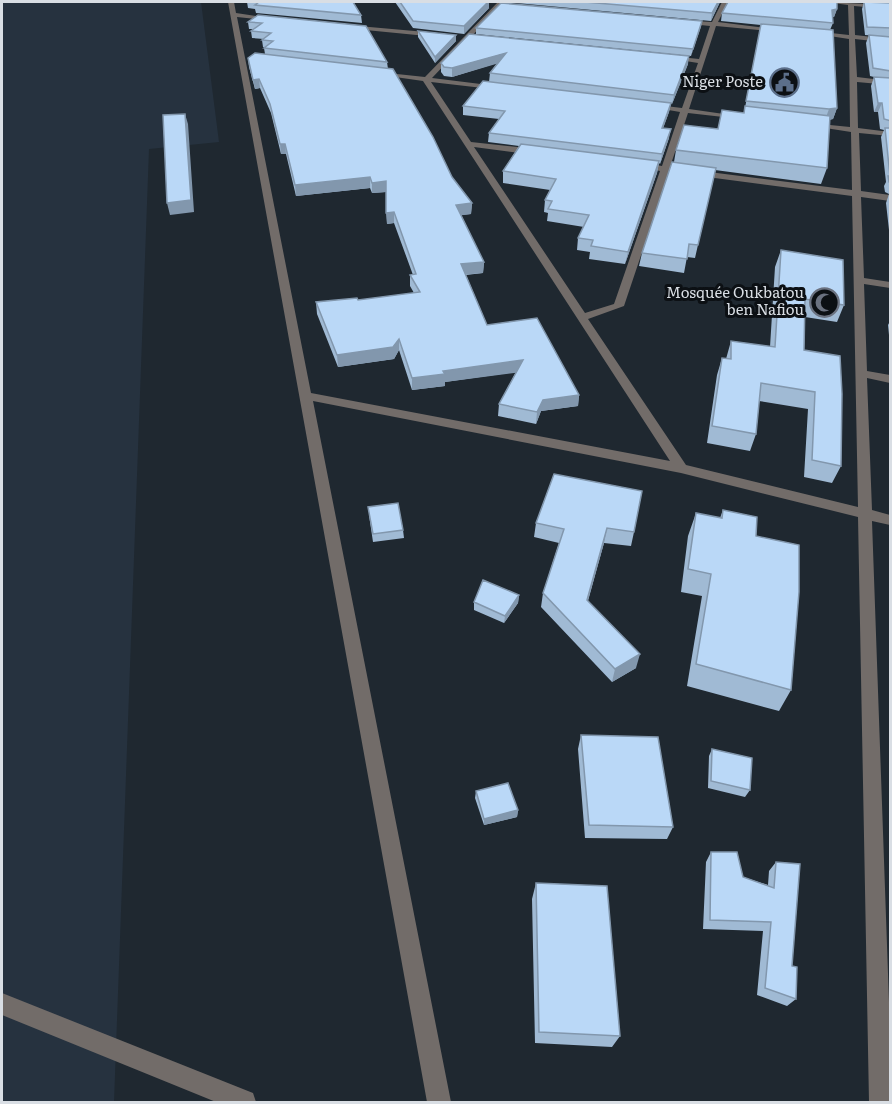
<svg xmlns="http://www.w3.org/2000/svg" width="892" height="1104" viewBox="0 0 892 1104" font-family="Literata,serif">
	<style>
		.built { fill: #26323f }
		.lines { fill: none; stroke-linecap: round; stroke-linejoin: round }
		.minor { fill: #726c69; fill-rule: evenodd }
		.wall { fill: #a0bad4 }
		.shaded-wall { fill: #8297ad }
		.building { fill: #bad8f7; stroke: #8297ad; stroke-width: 1.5 }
		.labels { text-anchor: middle; stroke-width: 6; stroke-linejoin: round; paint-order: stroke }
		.far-poi-label { font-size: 15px; fill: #d9dee4; stroke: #0c1014; text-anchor: end }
	</style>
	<rect width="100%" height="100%" fill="#1f2830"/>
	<path class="built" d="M2,2H201L219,142L149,149L114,1102H2Z"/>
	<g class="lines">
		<path class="minor" d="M228,2H234L236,13L276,19L273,21L237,17L311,393L670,461L423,81L374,74L378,72L425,77L498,2H504L432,78L497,86L500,90L431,82L471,142L536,149L540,152L536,155L474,147L585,313L614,304L660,171L634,165L638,162L662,166L680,112L645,106L649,104L682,108L698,63L667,58L670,56L699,59L710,26L681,23L679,20L712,22L722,2H728L718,22L783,30L780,32L716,26L689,109L745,117L741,119L688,113L670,167L852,190L851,132L806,125L810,123L850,127L849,39L810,33L813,31L849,35L848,5L825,2L890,5V9L854,6L855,35L890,39V43L855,39L857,77L890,81V85L857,82L858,128L890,132V136L859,133L861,191L890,195V201L861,197L864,278L890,282V288L864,284L867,371L890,375V383L867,378L872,510L890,515V525L872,521L890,1030V1102H869L858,517L681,473L313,401L451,1102H427ZM669,172L852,196L858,507L686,465L588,319L624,306Z
			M347,25L437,33L440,35L437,37L345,28Z
			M2,993L253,1093L256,1102H216L2,1015Z"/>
	</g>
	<path class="wall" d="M247,2H353L361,15L362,23L256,13L255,9L248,8Z
		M395,2H488L489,8L464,34L413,28Z
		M506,2H720L711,21Z
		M850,2H891V248L886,203L889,194L885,192L884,186L886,182L881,137L884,130L880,129L878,112H874L871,86L874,77L870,76L866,43L869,35L890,37L865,35L862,9L864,2Z
		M837,9L834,17H832L833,23L830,30L837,108L833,119L829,120L827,168L821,184L715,170L695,258L687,257L684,273L639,266L642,253L674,162L676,150L718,128L744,113L761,25L721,21L722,13Z
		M258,15L387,62L388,69L452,177L472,203L471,214L461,215L484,262L483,273L466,275L487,325L579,395L578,406L541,411L536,424L498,416L499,404L516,372L445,382V386L412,390L399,350L394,359L338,367L317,314L316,302L358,300L414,293L410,286V275H413L394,223L387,224L386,192L372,193L370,188L296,196L286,154H281L271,113L260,88L255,89L249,67L248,58L265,54L264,48L265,47H263L262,40L264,39L252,38L251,31L254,29H249L248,22Z
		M702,21L691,56L476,34V28Z
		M418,31L456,41L435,63L418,37Z
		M441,63L688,64L672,104L671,103L669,112L663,128L669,138L660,164L659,163L657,173L625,264L589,259L590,252L577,250L578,238L584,227L547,221L548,213L544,212L545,200L550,190L503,183V171L519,146L488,142L489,133L499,119L463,115V106L489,82L490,73L497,63L452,77L444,76L441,72Z
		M781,250L844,305L837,322L805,317L804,350L841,466L832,483L804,477L808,409L759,401L756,434L750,451L707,443L717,375L722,358L726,359L731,341L770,347L775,267Z
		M891,319V355L888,325Z
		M554,474L634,532L631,546L604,543L588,601L636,668L612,682L541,607L543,593L559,543L534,537L536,523Z
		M723,510L756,536L791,690L779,711L687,686L702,596L681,592L688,536L696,513L720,518Z
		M369,515L403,530L404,538L373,542Z
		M519,595L518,603L504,623L474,610V602Z
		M581,735L673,827L667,839L585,838L578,749Z
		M712,749L750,790L745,797L708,788L709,756Z
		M476,791L518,810L517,817L484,825L475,798Z
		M711,852L743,877L768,885L769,871L776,862L792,966L796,999L787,1006L757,995L763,931L703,929L706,862Z
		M536,883L620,1036L612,1047L535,1043L532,899Z"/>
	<path class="shaded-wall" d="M488,2H489V8L464,34V26Z
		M718,2H720L711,21L712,13Z
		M837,9L834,17H830L832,10Z
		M702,21L701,27L691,56L693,49Z
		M456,35V41L435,63V57Z
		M506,53V61L452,77V68Z
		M689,56L688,64L672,104L674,95Z
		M259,79L260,88L255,89L253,80Z
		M671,103L669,112L660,137L662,128Z
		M878,103H882L878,112H874Z
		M837,108L833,119L825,120L829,109Z
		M185,114L188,124L194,212L170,215L167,203Z
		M671,129L669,138L660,164L662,154Z
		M280,144H285L286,154H281Z
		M659,161L657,173L625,264L628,252Z
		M370,177V188L296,196L295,185Z
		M386,181V192L372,193V183Z
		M472,203L471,214L456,216V205Z
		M394,212V223L387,224L386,213Z
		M484,262L483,273L461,275V264Z
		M399,339V350L394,359L338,367L337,355Z
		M523,360L522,372L445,382V386L412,390V378L443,371Z
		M579,395L578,406L541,411L536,424L537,412L543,400Z
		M607,528L604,543L584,614L587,600Z
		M519,595L518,603L504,623L505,616Z
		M640,654L636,668L612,682L615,669Z
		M518,810L517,817L484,825V819Z"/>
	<path class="building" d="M256,2H353L361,15L255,5L259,2Z
		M400,2H488L464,26L413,21Z
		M585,2H718L712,13Z
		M728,2H837V9L832,10L833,23L722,13Z
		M864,2L891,3V28L867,27Z
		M501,3L702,21L693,49L476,28Z
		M258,15L366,26L387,62L264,48L273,41L262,40L271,33L251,31L262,23L248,22Z
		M761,24L833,30L837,108L829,109L746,101Z
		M418,31L456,35L435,57Z
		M469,34L689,56L674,95L490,73L506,53L452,68L444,67L441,63Z
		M869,35L891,37V71L873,68Z
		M255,53L393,69L433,137L452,177L472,203L456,205L484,262L461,264L487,325L537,318L579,395L543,400L537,412L499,404L523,360L443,371L445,374L412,378L399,339L393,347L337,355L316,302L357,298L358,300L420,292L410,275L416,274L394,212L386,213V181L372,183L370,177L295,185L285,144H280L270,104L259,79L253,80L248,58Z
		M874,77L891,78V121L884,119L882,103H878Z
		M483,81L671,103L662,128L671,129L662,154L489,133L505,111L463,106Z
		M745,106L830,116L827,168L676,150L684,125L718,129L722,110L744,113Z
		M185,114L191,200L167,203L163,115Z
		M885,128H891V183L889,182L888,176H890Z
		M521,144L659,161L628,252L591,246L593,240L578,238L589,215L548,209L552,201L545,200L556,179L503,171Z
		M672,162L716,168L698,245L689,244L687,259L642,253Z
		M781,250L843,260L844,305L805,299L804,350L840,356L842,394L841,466L812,460L815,392L761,383L756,434L712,426L722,358L731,359V341L775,347Z
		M554,474L642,491L634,532L607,528L587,600L640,654L615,669L543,593L564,529L536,523Z
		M398,503L403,530L373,534L368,507Z
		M723,510L757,517L756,536L799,545V592L791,690L696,664L711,574L688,569L696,513L722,518Z
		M483,580L519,595L505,616L474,602Z
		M581,735L658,737L673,827L589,825Z
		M712,749L752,758L750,790L711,781Z
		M508,783L518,810L484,819L476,791Z
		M711,852H737L743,877L774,888L776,862L800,864L792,966L797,967L796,999L765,988L771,922L710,920Z
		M536,883L607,886L620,1036L539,1032Z"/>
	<defs>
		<symbol id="civic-ring" viewBox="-11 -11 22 22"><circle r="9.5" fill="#0c1014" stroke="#5c6f8a" stroke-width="1.5"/><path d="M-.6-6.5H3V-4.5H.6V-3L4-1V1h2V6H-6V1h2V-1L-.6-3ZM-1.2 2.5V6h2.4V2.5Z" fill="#5c6f8a"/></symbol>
		<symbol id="mosque-ring" viewBox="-11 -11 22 22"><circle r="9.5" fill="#0c1014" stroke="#6b7280" stroke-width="1.5"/><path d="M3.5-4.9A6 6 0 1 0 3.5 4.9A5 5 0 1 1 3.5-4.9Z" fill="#6b7280"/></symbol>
	</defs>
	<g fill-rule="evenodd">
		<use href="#civic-ring" x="768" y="66" width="33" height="33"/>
		<use href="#mosque-ring" x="808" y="286" width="33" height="33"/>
	</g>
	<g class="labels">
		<g class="far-poi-label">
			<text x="763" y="87">Niger Poste</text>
			<text x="804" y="298">Mosquée Oukbatou<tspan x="804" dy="17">ben Nafiou</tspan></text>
		</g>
	</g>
	<rect width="892" height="1104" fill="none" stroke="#d9dee4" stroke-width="6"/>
</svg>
